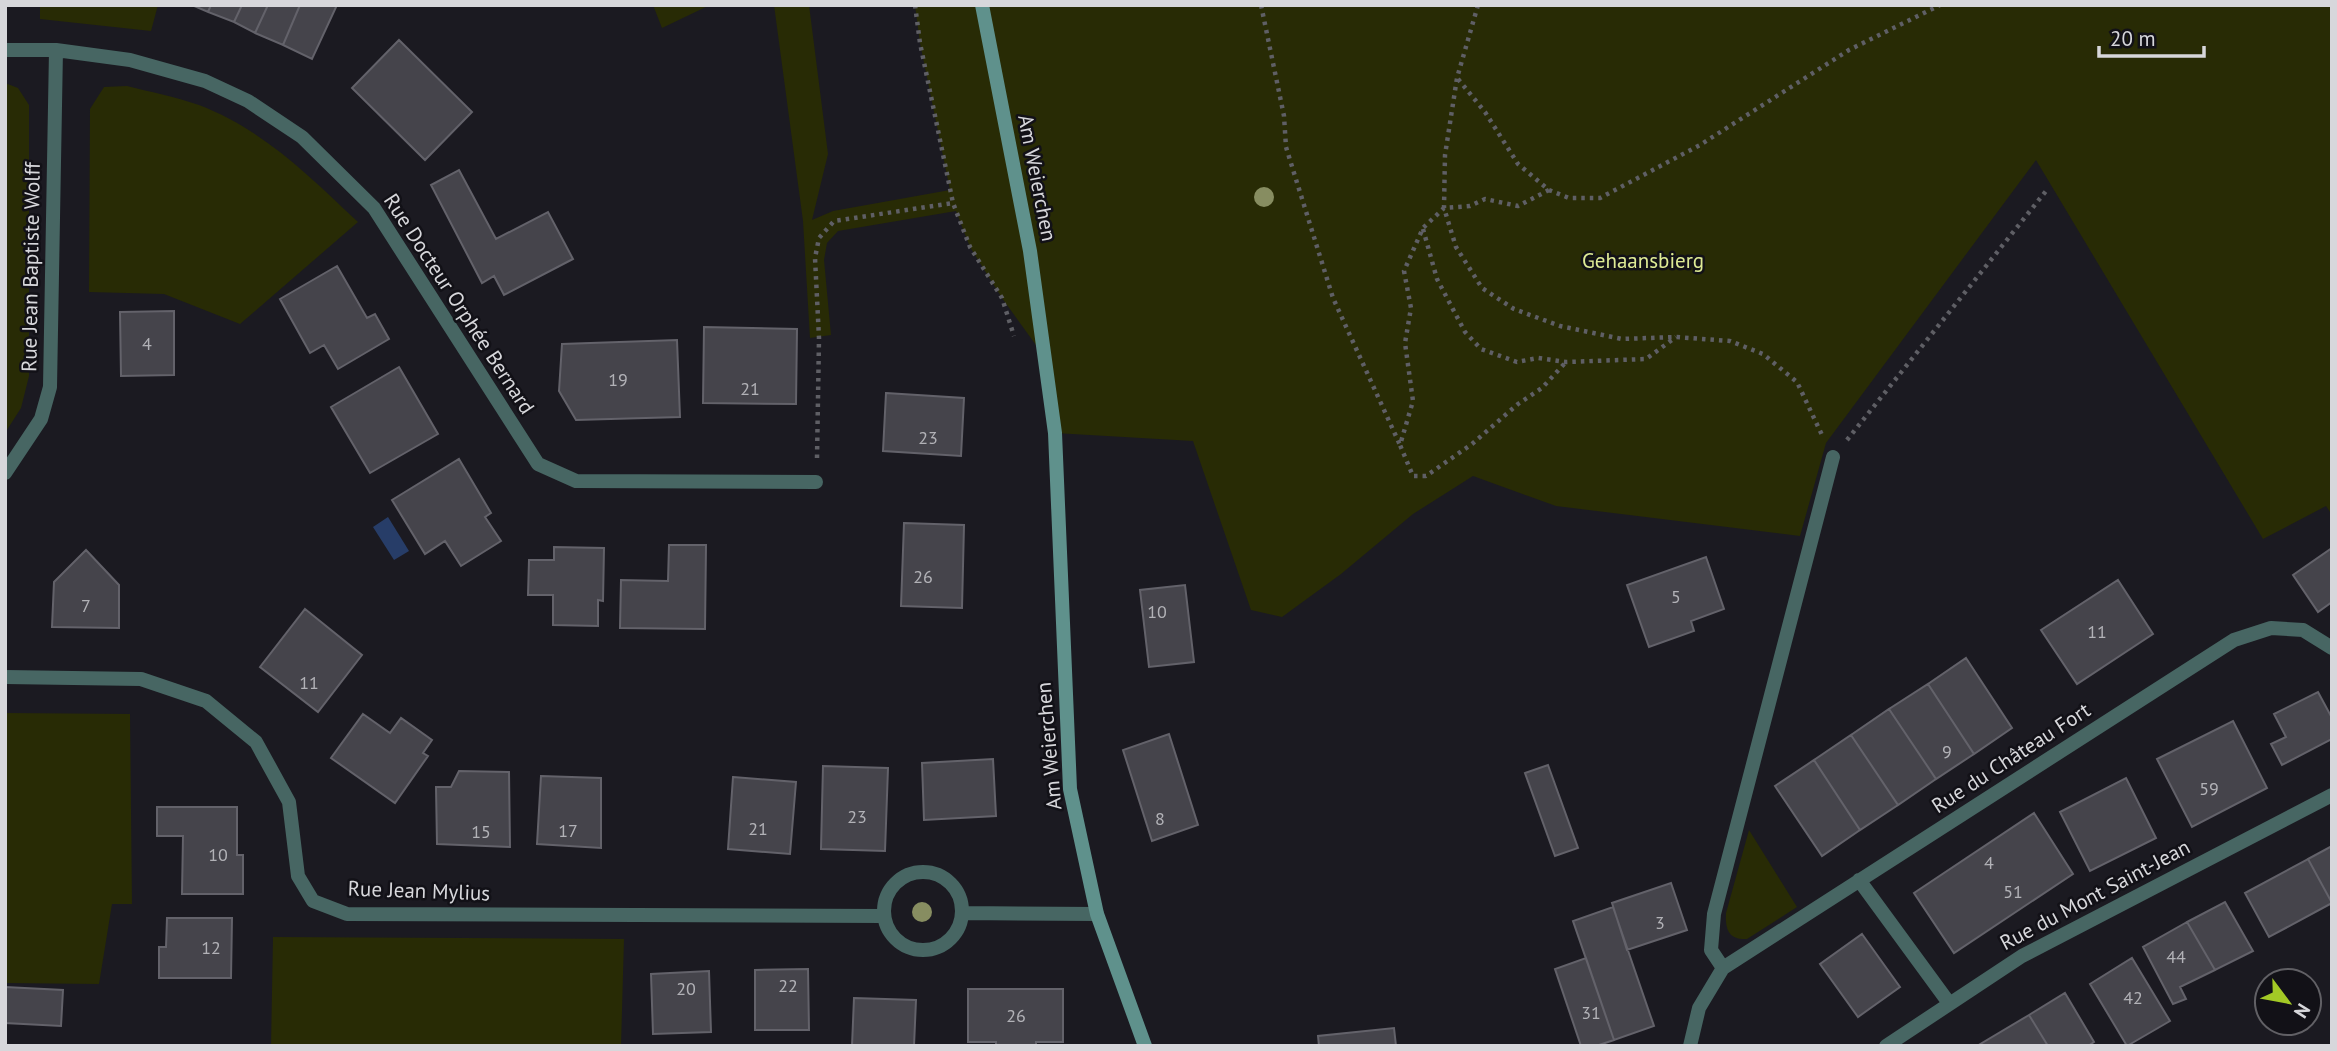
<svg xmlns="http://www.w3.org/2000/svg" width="2337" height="1051" viewBox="0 0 2337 1051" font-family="'PT Sans',sans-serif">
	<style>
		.green { fill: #282b05 }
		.water { fill: #273d68 }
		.building { fill: #45444b; stroke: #63626a; stroke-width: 2 }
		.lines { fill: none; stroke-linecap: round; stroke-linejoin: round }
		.path { stroke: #5f5f65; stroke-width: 4.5; stroke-dasharray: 3.5 5; stroke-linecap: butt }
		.minor { stroke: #476663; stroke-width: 14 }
		.secondary { stroke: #5f918c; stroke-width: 14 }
		.tree { fill: #878d61 }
		.labels { text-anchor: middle; stroke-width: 5; stroke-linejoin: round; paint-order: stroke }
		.number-label { font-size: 18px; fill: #b2b2b7 }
		.street-label { font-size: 21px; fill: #d7d7db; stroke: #121117 }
		.park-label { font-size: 21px; fill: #dfeb95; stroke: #121117 }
	</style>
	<rect width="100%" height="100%" fill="#1b1a21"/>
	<path class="green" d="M40,5H158L151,31L40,19Z
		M653,5H710L662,28Z
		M774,5H809L828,154L812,220L833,211L950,190L920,43L915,5H2332V515L2326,506L2263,539L2036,160L1826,443L1800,536L1556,506L1473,476L1413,514L1341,574L1282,617L1251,610L1193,441L1055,433L1046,359L1002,298L970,247L956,211L838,231L827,243L824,260L831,335L810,338L803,221Z
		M5,83L18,88L29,105V376L21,408L5,433Z
		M127,86C151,92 176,97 199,105C264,130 309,176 358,222L240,324L164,294L89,292L90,109L104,87Z
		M5,713L130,714L132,904H112L99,984L5,983Z
		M1749,830L1797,907L1747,939C1729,940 1725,930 1726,913Z
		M273,937L624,939L621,1046H271Z"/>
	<path class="water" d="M388,517L409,551L394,560L373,527Z"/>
	<path class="building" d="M192,5H211L208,12Z
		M211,5H242L234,22L208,12Z
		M242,5H268L255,33L234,22Z
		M268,5H300L283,45L255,33Z
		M300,5H337L312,59L283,45Z
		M399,40L472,112L425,160L352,88Z
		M459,170L496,239L548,212L573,259L504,295L494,276L482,283L431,185Z
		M337,266L367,318L375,314L389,339L338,369L324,345L310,353L280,299Z
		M174,311V375L121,376L120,312Z
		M704,327L797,329L796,404L703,403Z
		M677,340L680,417L576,420L559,391L562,344Z
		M399,367L438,434L370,473L331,407Z
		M886,393L964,398L961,456L883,451Z
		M459,459L491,513L485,517L501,541L461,566L445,541L425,554L392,500Z
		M904,523L964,525L962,608L901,606Z
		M669,545H706L705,629L620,628L621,580L668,581Z
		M554,547L604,548L603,601L598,600V626L553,625V595H528L529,560H554Z
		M2332,548V602L2318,612L2293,575Z
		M86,550L119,585V628L52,627L54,582Z
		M1706,557L1724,609L1691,621L1694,631L1649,647L1627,585Z
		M2118,580L2153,634L2077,684L2041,630Z
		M1185,585L1194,662L1149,667L1140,590Z
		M305,609L362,655L318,712L260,667Z
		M1966,658L2012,728L1974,754L1928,684Z
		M1928,684L1974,754L1936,779L1889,709Z
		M2318,692L2332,718V739L2282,765L2271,744L2286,737L2274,714Z
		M1889,709L1936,779L1898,805L1851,735Z
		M363,714L390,733L401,718L432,740L423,753L428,756L395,803L331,758Z
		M2233,721L2267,788L2192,827L2157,759Z
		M1169,734L1198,825L1152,841L1123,750Z
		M1851,735L1898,805L1860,830L1814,760Z
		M993,759L996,816L924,820L922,763Z
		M1814,760L1860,830L1822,856L1775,786Z
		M1548,765L1578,848L1555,856L1525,773Z
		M823,766L888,768L885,851L821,849Z
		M459,771L509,772L510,847L437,844L436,787H451Z
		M541,776L601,778V848L537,844Z
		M733,777L796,782L790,854L728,849Z
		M2126,778L2156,838L2090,871L2060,812Z
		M157,807H237V855H243V894H182L183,836H157Z
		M2034,813L2073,874L1954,953L1914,893Z
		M2332,846V903L2308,859Z
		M2308,859L2332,903L2269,937L2245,893Z
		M1671,883L1687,930L1627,950L1612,903Z
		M2225,902L2253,951L2215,970L2187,922Z
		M1613,907L1654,1026L1614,1040L1573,921Z
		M167,918H232L231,978H159V947H166Z
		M2187,922L2215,970L2180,987L2186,999L2173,1004L2143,947Z
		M1862,934L1900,987L1858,1017L1820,964Z
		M1586,958L1614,1040L1596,1046H1581L1555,969Z
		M2132,958L2170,1021L2127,1046L2090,984Z
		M808,969L809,1030H755V970Z
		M709,971L711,1032L653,1034L651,974Z
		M5,987L63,990L61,1026L5,1023Z
		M968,989H1063V1042H1036V1046H996V1042H968Z
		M2065,993L2094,1042L2088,1046H2048L2029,1015Z
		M854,998L916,1000L914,1046H852Z
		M2029,1015L2048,1046H1977Z
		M1394,1028L1396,1046H1319L1318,1036Z"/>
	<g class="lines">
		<path class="path" d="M915,5L920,43L953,203L970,247L1002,298L1014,336
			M1261,5L1284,116L1286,147L1294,173L1333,298L1400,445
			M1478,5L1457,78L1445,155L1444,208L1456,247L1482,288L1514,309L1560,326L1622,339L1676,337L1730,341L1763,354L1797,382L1822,435
			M1458,79L1485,112L1518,164L1549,190L1569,198H1600L1700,145L1849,50L1940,5
			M1549,190L1518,206L1485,199L1470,206L1444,208L1423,228L1404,271L1411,308L1405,343L1413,401L1400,445L1413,476H1426L1472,444L1518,404L1542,388L1566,362
			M1423,229L1437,279L1465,332L1481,349L1517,362L1538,358L1566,362L1646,359L1676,337
			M1847,440L2046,191
			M817,458L819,338L815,258L819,238L834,221L953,203"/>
		<path class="minor" d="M5,50H56L130,60L205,81L248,101L302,137L374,208L538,464L576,481L816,482
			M5,473L41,419L50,387L56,50
			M5,677L141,679L206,701L256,742L289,802L298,876L313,901L347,914L883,916
			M884 911a39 39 0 1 1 78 0a39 39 0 1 1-78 0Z
			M1859,880L1949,1003
			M963,913L1097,914
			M1723,968L2234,640L2271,628L2303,630L2332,648
			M1690,1046L1699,1008L1723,968L1711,950L1714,914L1833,457
			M1886,1046L2022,956L2332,795"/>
		<path class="secondary" d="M982,5L1030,251L1055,433L1070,789L1097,914L1145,1046"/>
	</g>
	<g class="tree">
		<circle cx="1264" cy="197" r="10"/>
		<circle cx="922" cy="912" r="10"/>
	</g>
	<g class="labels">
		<g class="number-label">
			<text x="147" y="350">4</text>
			<text x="618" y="386">19</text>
			<text x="750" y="395">21</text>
			<text x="928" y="444">23</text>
			<text x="923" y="583">26</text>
			<text x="1676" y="603">5</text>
			<text x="86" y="612">7</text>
			<text x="1157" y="618">10</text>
			<text x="2097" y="638">11</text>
			<text x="309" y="689">11</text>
			<text x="1947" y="758">9</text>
			<text x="2209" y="795">59</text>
			<text x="857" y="823">23</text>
			<text x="1160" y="825">8</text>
			<text x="758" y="835">21</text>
			<text x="568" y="837">17</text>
			<text x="481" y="838">15</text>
			<text x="218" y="861">10</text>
			<text x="1989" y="869">4</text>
			<text x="2013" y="898">51</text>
			<text x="1660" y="929">3</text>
			<text x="211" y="954">12</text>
			<text x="2176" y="963">44</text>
			<text x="788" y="992">22</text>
			<text x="686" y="995">20</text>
			<text x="2133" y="1004">42</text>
			<text x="1591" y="1019">31</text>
			<text x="1016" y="1022">26</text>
		</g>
		<g class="street-label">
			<text transform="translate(1037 178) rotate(79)" y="7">Am Weierchen</text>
			<text transform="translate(31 267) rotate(-89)" y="7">Rue Jean Baptiste Wolff</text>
			<text transform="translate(459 304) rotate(57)" y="7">Rue Docteur Orphée Bernard</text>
			<text transform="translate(1049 746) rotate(-95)" y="7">Am Weierchen</text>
			<text transform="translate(2011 758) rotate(-33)" y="7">Rue du Château Fort</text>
			<text transform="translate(419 891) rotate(2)" y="7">Rue Jean Mylius</text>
			<text transform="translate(2095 895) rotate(-28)" y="7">Rue du Mont Saint-Jean</text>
		</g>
		<g class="park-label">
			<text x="1643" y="268">Gehaansbierg</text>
		</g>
	</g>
	<rect width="2337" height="1051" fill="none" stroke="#d7d7db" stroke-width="14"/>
	<g transform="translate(2288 1002) rotate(122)"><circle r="33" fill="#121117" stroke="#616065" stroke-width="2"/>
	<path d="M0-5L12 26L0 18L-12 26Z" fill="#a3c926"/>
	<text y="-10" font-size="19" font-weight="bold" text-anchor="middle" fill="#d7d7db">N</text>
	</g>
	<path d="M2099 46v10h105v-10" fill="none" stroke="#d7d7db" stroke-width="3.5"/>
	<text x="2110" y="46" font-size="21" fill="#d7d7db" stroke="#121117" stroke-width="5" paint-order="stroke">20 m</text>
</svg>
